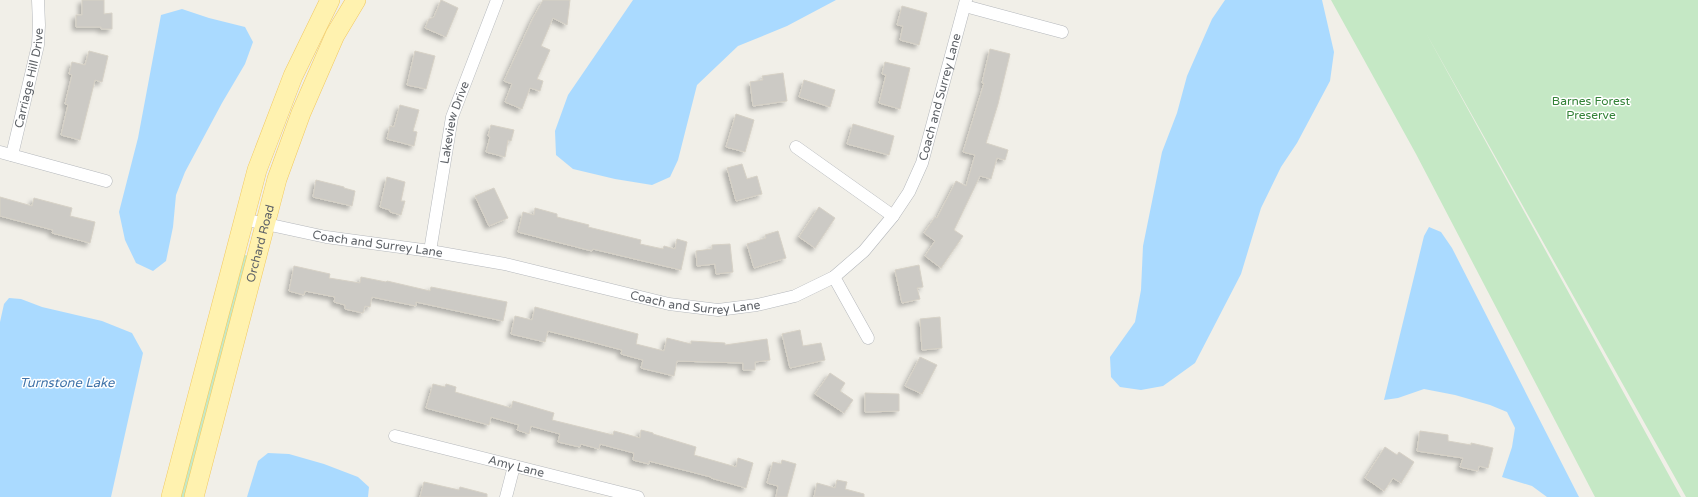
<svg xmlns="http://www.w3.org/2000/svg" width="1698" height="497" viewBox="0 0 1698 497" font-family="'Varela Round',sans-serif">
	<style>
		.green { fill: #c5e8c5 }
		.water { fill: #aadaff }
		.building { fill: #cccac5; stroke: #d6d1c6; filter: url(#shadow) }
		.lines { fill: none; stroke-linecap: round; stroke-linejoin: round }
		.street-casing { stroke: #b5b8bc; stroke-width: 13 }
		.primary-casing { stroke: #f2c960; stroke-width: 20 }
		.street { stroke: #fff; stroke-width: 12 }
		.primary { stroke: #fff2af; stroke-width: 19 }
		.labels { text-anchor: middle; stroke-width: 3; stroke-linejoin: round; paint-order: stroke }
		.street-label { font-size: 12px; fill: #5f6368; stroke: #fff }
		.park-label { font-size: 12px; fill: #348238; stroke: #fff }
		.water-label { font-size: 13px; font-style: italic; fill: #4174aa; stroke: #fff }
	</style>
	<defs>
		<filter id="shadow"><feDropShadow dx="-3.5" dy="3.5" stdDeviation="2" flood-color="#0004"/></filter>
	</defs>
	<rect width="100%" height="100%" fill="#f1efe8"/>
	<path class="green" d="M1331,0H1698V497H1686L1426,33L1681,497H1595L1416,154Z
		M245,255L250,256L187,497H179L239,265Z"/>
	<path class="water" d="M633,0H836L787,26L738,46L697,85L678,160L670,177L652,185L615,179L573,169L556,155L555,131L568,95Z
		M1225,0H1322L1334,52L1330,81L1297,143L1281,167L1261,208L1241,274L1195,363L1163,386L1141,390L1120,387L1111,377L1110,357L1135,322L1141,290L1143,246L1162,152L1177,113L1187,76L1212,19Z
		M182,9L209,18L245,27L253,42L245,64L222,103L185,172L176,195L173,227L166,261L153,271L136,263L125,240L119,212L138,138L161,15Z
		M1429,227L1441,232L1452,248L1579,497H1547L1532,486L1502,477L1512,447L1515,428L1507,412L1490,405L1455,395L1424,389L1398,398L1384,400L1424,236Z
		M9,298L21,299L42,307L102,321L132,333L143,353L111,497H0V322L4,304Z
		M268,453L289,454L324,464L358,477L369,487L368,497H247L258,461Z"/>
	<path class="building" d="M82,0H104V14L112,13V29H101V27H76V15H82Z
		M441,0L458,8L446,37L425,28L429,19L434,17Z
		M543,0H570L567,25L553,18L541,46L550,50L537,79L543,81L540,91L530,88L522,109L505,102L512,84L504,81L532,20Z
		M902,6L927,13L919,45L900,40L903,26L897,25Z
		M990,49L1010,54L998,104L986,143L1008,150L1005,160L997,158L991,179L980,176L954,230L963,236L941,268L925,256L935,241L924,233L935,217L937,218L956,181L966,186L975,155L963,152L984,83H982Z
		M89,51L108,56L102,82L95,80L80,140L61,135L68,105L65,104L72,75L69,74L72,62L85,65Z
		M415,51L435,56L426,89L407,85Z
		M885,62L910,68L900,109L879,103L886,75L882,74Z
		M783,73L787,101L753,106L750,82L763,80L762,76Z
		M804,80L835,90L830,107L799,97Z
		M400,105L419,110L413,131L417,132L414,146L387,139L390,126L394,127Z
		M736,114L754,120L745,152L726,147Z
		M853,124L894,136L889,155L847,144Z
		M491,125L514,130L511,141L508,140L505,157L486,152L490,137L488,136Z
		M742,164L747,179L757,176L762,194L736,201L727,168Z
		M387,177L405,182L401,201H405L401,215L390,212V210L380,207Z
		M316,180L344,187V188L355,191L352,206L313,197Z
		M494,188L508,218L489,226L475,196Z
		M0,197L32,206L34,198L72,208L70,216L95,222L90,243L52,233L53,230L0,216Z
		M819,207L835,218L815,248L799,237Z
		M535,208L557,214V217L589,225L588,227L641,240L640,244L663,249L664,246L675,249L677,239L687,242L681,270L593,249L592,251L518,232L523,212L534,215Z
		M778,231L786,258L754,268L747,244L766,238L765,235Z
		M730,244L733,272L716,274L715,264L697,266L696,251L712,249V245Z
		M919,265L923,287L917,288L920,299L902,303L895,270Z
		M294,266L330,274L329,278L360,283L361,277L386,282L387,281L430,291L431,287L507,302L503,321L416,302V306L372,297L370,307L365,306L363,313L345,309V305L334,302L335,297L305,291L304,295L289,291Z
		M535,307L638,334L636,344L664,351L667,338L691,344V341L725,343V345L767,339L770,360L755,362V370H743V363L677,361L674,376L641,368L643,360L621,354L622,350L592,342L548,331L545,342L511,334L515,316L532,320Z
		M940,317L942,348L922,350L920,319Z
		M800,330L803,346L821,343L825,360L790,368L782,334Z
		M920,357L937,365L922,394L905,386Z
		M830,373L845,383L840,391L853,400L844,413L815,394Z
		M433,384L445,387L446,384L456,387L455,392L511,408L513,401L554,413L552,420L613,435L614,431L640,438L641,430L653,433V434L696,447L694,455L736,467L738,458L753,463L746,488L711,478V477L649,461V464L633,460L634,453L600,444L599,449L581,444L580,447L558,442L560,434L531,426L529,434L517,430L519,425L491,417L489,425L426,408Z
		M865,393L899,394V411L865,412Z
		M1420,431L1448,435V441L1471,445V443L1493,448L1488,468L1479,466L1478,471L1460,467L1463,458L1417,451Z
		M1385,447L1397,455L1399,452L1414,462L1401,483L1393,478L1384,491L1365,478Z
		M782,460L796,464L787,497H776L778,486L767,483L773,462L781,464Z
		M837,480L847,482L845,489L864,494V497H814L817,483L835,488Z
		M424,482L459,490L460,487L487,494V497H420Z"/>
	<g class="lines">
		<defs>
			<g id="street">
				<path d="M965,6L1062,32"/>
				<path d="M796,147L893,216"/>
				<path d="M0,152L106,181"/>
				<path id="s1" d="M12,155L38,45L39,25L38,0"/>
				<path id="s2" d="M243,219L326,237L430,251L505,264L669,304L718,310L757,305L795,296L834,277L864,251L893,216L909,192L922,163L966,0"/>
				<path id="s3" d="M430,251L452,117L497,0"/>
				<path d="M834,277L868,338"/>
				<path id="s4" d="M395,436L638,497"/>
				<path d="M506,497L514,466"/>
			</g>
			<g id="primary">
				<path d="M171,497L257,170L293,76L330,0"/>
				<path id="s5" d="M194,497L277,179L301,113L335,35L356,0"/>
			</g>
		</defs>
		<use href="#street" class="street-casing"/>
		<use href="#primary" class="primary-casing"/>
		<use href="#street" class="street"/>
		<use href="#primary" class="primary"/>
	</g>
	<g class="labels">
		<g class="street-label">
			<text dy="4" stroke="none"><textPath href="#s1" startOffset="79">Carriage Hill Drive</textPath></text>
			<text dy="4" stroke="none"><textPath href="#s2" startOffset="820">Coach and Surrey Lane</textPath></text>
			<text dy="4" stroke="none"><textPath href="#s3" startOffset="131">Lakeview Drive</textPath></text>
			<text dy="4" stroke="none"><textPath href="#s5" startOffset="262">Orchard Road</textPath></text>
			<text dy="4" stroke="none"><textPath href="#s2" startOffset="137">Coach and Surrey Lane</textPath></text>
			<text dy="4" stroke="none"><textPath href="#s2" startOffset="461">Coach and Surrey Lane</textPath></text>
			<text dy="4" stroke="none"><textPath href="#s4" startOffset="125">Amy Lane</textPath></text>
		</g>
		<g class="park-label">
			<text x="1591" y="105">Barnes Forest<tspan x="1591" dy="14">Preserve</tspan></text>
		</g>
		<g class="water-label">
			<text x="67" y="387">Turnstone Lake</text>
		</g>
	</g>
</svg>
